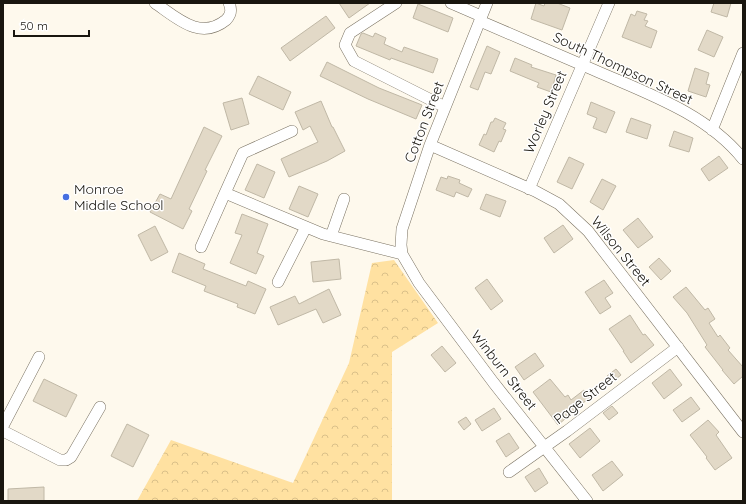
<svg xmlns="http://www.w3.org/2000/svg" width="746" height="504" viewBox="0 0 746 504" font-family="Quicksand,sans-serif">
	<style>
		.forest { fill: url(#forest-crowns) }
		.building { fill: #e2d9c7; stroke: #c0b8a6 }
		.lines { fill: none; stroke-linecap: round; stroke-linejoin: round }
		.minor-casing { stroke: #7b7363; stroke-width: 12 }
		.minor { stroke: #fff; stroke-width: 11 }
		.poi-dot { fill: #466fe1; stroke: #fff; stroke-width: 1.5 }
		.labels { text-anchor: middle; stroke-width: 3; stroke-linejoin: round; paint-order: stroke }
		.street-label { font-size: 14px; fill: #19160f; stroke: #fff }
		.poi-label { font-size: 14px; fill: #19160f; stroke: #fff; text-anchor: start }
	</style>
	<defs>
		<pattern id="forest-crowns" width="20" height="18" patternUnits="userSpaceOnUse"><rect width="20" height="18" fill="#ffe1a1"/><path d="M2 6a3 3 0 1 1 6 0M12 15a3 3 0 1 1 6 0" fill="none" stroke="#dac089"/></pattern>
	</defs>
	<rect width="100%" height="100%" fill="#fef9ed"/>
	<path class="forest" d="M394,260L438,323L392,352V501H137L171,440L293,483L349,363L372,263Z"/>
	<path class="building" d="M339,3H370L349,18Z
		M536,3L544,6L545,3H557L570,8L562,30L531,19Z
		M714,3H731L727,17L711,12Z
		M418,4L453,18L448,32L413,18Z
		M637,11L647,14L644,20L648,21L645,26L657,31L651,48L622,37L631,14L635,16Z
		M326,16L335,28L290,61L281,48Z
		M707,30L723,37L714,57L698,50Z
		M363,33L373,37L375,33L386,38L384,44L402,52L404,47L438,59L433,73L391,58L390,60L356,46L361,34Z
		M487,46L500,52L491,74L485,72L478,90L470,87Z
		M515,58L532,65L531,67L556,75L551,92L537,87L539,83L510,71Z
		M327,62L379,88L422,105L416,119L368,99L320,76Z
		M695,68L709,73L706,84L710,85L706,97L688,91Z
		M258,76L291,92L283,110L249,94Z
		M242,98L249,124L231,130L223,103Z
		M321,101L332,127H333L345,151L327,161L289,177L281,159L318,142L310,126L303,130L295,112Z
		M591,102L615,112L606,133L593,128L597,118L587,114Z
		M495,118L506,123L503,129L506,130L501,142L499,141L494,152L479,145L484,134L486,135L491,122H493Z
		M631,118L651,125L647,139L626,132Z
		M204,127L222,136L205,170L207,171L189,209L192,211L183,229L150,212L160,194L171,199Z
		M674,131L693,138L689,152L669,146Z
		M719,156L728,168L709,181L701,169Z
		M569,157L584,164L572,189L557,182Z
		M257,164L275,172L264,198L245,190Z
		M448,176L460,180L459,183L472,189L468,197L456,192L454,197L436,190L441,177L447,179Z
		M602,179L616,186L603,210L590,202Z
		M299,186L318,194L308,217L289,209Z
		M486,194L506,201L500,217L480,209Z
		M242,214L268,224L257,253L264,256L256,274L230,263L242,235L235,233Z
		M638,218L653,237L638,248L623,230Z
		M563,225L573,239L554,253L544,238Z
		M155,226L168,252L151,261L138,235Z
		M179,253L205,264L203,269L246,286L248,281L266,289L255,314L237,307L238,304L204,291L206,286L172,272Z
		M659,258L671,271L661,280L649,267Z
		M339,259L341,279L313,282L311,262Z
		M487,279L503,301L491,310L475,288Z
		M604,280L613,293L605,298L611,307L600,314L585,292Z
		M686,287L705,310L708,308L715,319L709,323L718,337L720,335L730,348L728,350L743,367V376L734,384L722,370H723L705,347L707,345L687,313L673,297Z
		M329,289L341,315L323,323L316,309L278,325L270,307L295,296L299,304Z
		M630,315L643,335L645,334L654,345L631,363L623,351H624L609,329Z
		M442,346L456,363L445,372L431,355Z
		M535,353L544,366L524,380L515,367Z
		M616,369L621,375L612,382L607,376Z
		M670,369L682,385L664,399L652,383Z
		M44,379L77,395L66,417L33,401Z
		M550,379L565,397L568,395L571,400L584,390L590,397L558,425L533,392Z
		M691,397L700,409L682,422L673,410Z
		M612,406L618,413L609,420L603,413Z
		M494,408L501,419L482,431L475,420Z
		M466,417L471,424L464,430L458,422Z
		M708,420L719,432L716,435L732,458L715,470L706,458L707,457L690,435Z
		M127,424L149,435L133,467L111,456Z
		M590,428L600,441L580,458L569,444Z
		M509,433L519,448L506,457L496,441Z
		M612,461L623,475L603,491L592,475Z
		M539,468L548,483L535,492L525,477Z
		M44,487V501H8V489Z"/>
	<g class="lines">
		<defs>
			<path id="minor" d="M155,3C177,18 200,41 226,20C231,15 232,10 229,3
				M396,3L350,33L345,45L354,61L445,107
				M451,3L481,16
				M487,3L430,145L402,229L401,245L402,254L419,283L493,382L587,501
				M480,21C518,37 556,54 594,70C646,93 706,113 743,159
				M712,130L743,53
				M292,131L243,153L225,193L323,234L402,254
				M430,145L535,191L559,204L588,231L743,432
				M529,189L609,3
				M331,236L344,199
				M201,247L225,193
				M278,282L306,227
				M3,426L39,357
				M3,431L60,460H66L71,457L100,407
				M509,472L567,431L678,347"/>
		</defs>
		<use href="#minor" class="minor-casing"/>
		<use href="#minor" class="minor"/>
	</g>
	<circle class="poi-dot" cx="66" cy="197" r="4"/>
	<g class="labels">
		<g class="street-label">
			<text transform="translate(623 68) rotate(25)" y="5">South Thompson Street</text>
			<text transform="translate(545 112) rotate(-67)" y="5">Worley Street</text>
			<text transform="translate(424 122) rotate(-69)" y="5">Cotton Street</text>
			<text transform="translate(621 251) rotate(51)" y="5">Wilson Street</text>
			<text transform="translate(504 370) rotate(52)" y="5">Winburn Street</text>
			<text transform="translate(585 398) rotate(-38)" y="5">Page Street</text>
		</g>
		<g class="poi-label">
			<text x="74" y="194">Monroe<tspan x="74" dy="16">Middle School</tspan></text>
		</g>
	</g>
	<rect width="746" height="504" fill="none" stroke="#19160f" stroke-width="8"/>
	<path d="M14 30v6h75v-6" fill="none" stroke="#19160f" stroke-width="2"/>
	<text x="20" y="30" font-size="12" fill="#19160f" stroke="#ffffff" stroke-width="3" paint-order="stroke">50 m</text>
</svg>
